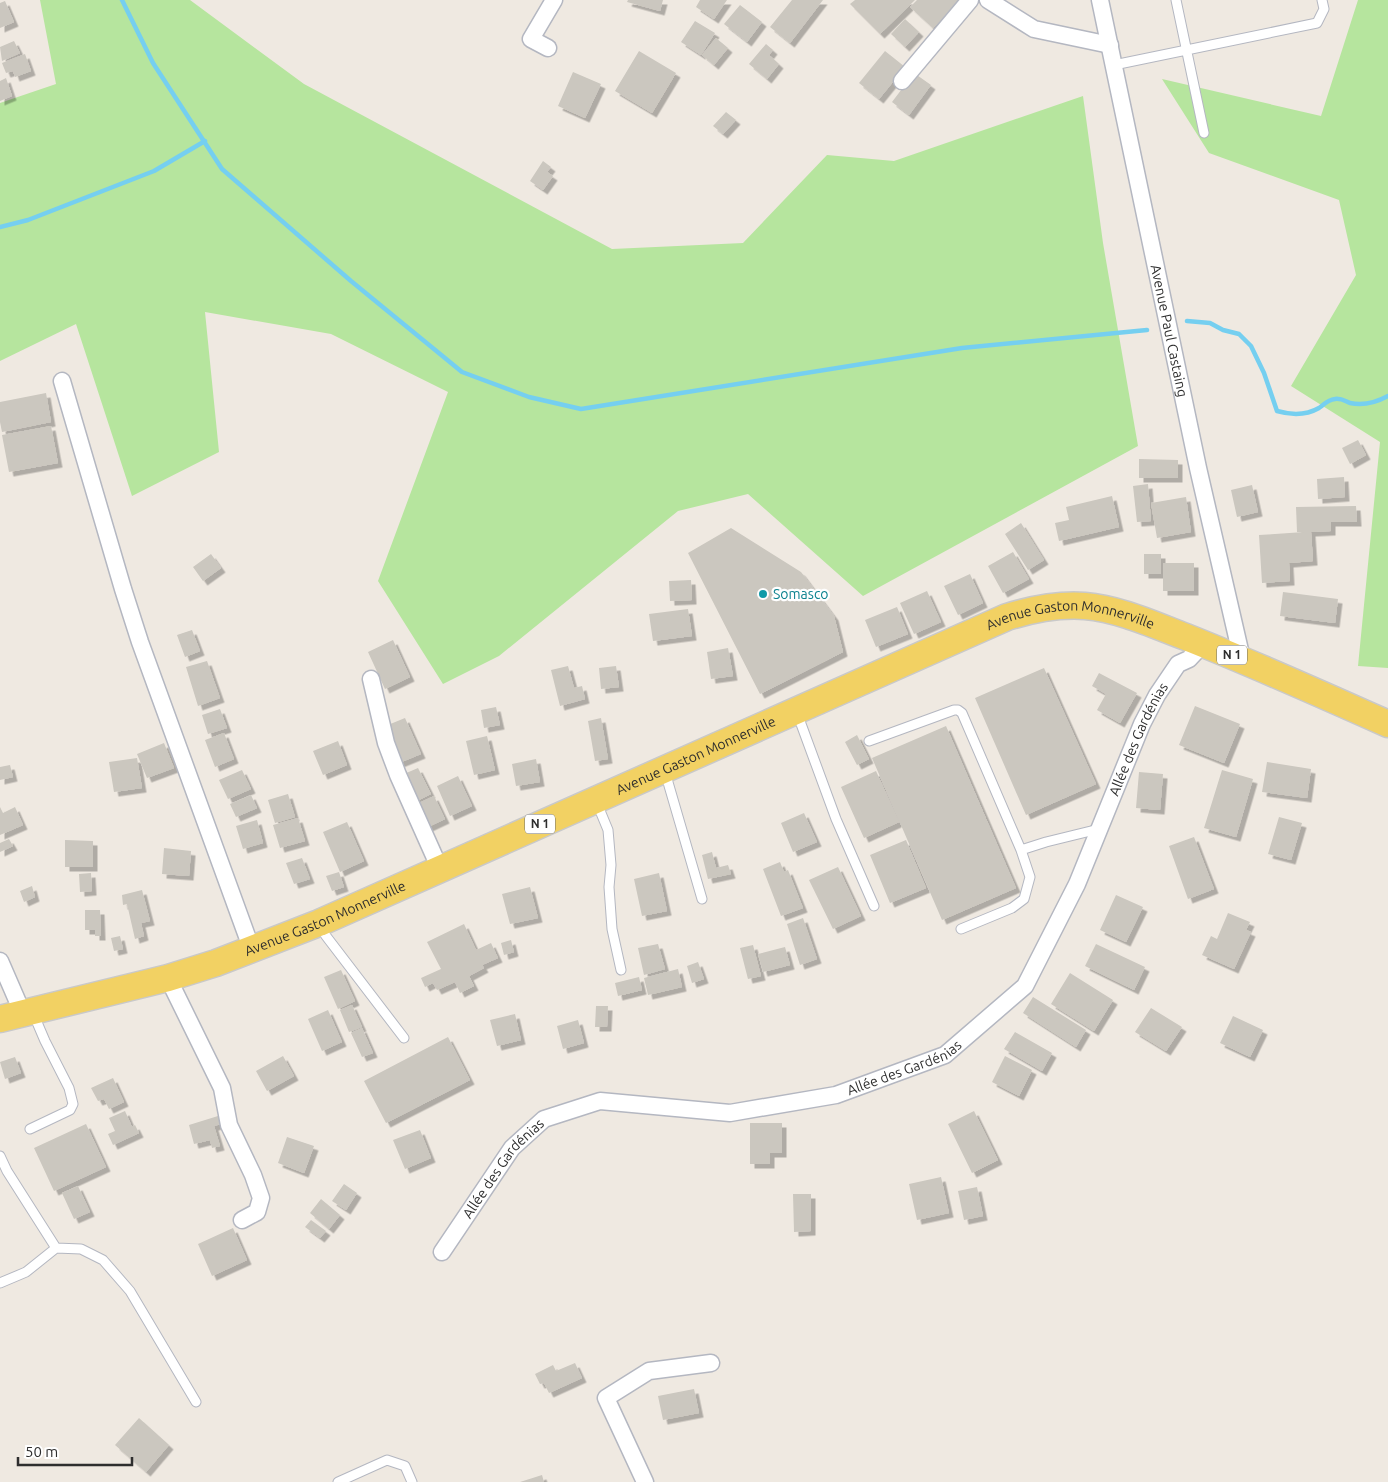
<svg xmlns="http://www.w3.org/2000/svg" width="1388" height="1482" viewBox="0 0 1388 1482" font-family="Ubuntu,sans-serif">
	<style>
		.green { fill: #b6e59e }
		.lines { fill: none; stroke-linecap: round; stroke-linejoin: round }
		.stream { stroke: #75cff0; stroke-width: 4.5 }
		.building { fill: #cbc7bf; filter: url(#shadow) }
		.lane-casing { stroke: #b4b7c1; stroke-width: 11 }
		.street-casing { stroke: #b4b7c1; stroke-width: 19 }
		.primary-casing { stroke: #c9c9c9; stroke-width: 29 }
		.lane { stroke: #fff; stroke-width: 9 }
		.street { stroke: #fff; stroke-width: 16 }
		.primary { stroke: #f2d163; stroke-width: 26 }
		.culture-dot { fill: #0f9aa8; stroke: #fff; stroke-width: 2 }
		.labels { text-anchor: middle; stroke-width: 4.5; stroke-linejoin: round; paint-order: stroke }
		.shield { fill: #fff; stroke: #6d6d6d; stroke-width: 1 }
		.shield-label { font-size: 12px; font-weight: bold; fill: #2e2e2e }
		.street-label { font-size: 14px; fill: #2e2e2e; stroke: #fff }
		.culture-label { font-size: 14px; fill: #0d838f; stroke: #fff; text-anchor: start }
	</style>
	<defs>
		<filter id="shadow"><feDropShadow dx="4.5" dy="4.5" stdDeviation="0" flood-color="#0004"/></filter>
	</defs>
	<rect width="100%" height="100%" fill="#efe9e1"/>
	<path class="green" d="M40,0H190L304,84L612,249L743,243L827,155L894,161L1083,96L1103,243L1138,446L863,596L748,494L678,511L499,656L443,684L378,581L448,392L331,334L205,312L219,452L132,496L76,324L0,361V103L56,84Z
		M1358,0H1388V668L1358,666L1380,442L1291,386L1356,275L1339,200L1209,153L1162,79L1321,116Z"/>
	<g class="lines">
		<path class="stream" d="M122,0L153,63L222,169L351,281L462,372L529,397L581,409L962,348L1147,330
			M0,227L28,220L154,171L205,141
			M1187,321L1210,323L1223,330L1239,334L1251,346L1264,373L1277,411C1291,415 1305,416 1319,408C1325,404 1327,400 1335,399C1341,398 1345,401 1350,403C1363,406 1377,402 1388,396"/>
	</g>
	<path class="building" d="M628,0H663L660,11L627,2Z
		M700,0H727L714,19L696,7Z
		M792,0H823L790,43L770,27Z
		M855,0H915L880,34L850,4Z
		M917,0H960L933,28L910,7Z
		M5,1L14,22L0,28V3Z
		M740,5L762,22L747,42L724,24Z
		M905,19L919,32L905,47L891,34Z
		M695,21L715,33L701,55L681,42Z
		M716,38L728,48L714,65L702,55Z
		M14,41L20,53L2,61L0,47Z
		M766,44L773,50L769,55L779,64L767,79L749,64Z
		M639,51L676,73L652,113L615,91Z
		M885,51L905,67L879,99L859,83Z
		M25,54L31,71L15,77L13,71L6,73L2,63Z
		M573,72L601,84L585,118L558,106Z
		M914,73L931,85L909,115L892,102Z
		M6,78L12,96L0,101V81Z
		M726,112L736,120L723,134L713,126Z
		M543,161L551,167L547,172L553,176L543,190L530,181Z
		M46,393L51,422L2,432L0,422V402Z
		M51,426L58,463L9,472L2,435Z
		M1358,440L1366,455L1350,464L1342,448Z
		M1139,459L1178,460V478H1139Z
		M1344,477L1345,497L1318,499L1317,479Z
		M1148,484L1151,521L1137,522L1133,486Z
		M1252,485L1258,512L1237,517L1231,490Z
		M1112,496L1119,527L1059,541L1055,523L1069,520L1066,507Z
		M1186,497L1191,532L1157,538L1151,503Z
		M1356,506L1357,522H1331V531L1311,532L1313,561L1289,563L1290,581L1262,583L1259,535L1304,532H1297L1296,507Z
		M1021,523L1044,560L1028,570L1005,534Z
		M731,528L801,572L834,616L843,652L760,694L688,553Z
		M1013,552L1029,579L1003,593L988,566Z
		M211,554L221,568L203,581L193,567Z
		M1144,554H1161V574H1144Z
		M1163,563H1194V591H1163Z
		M970,574L983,603L958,615L944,586Z
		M691,580L692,600L670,601L669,581Z
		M927,591L941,622L914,634L900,603Z
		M1283,592L1338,599L1335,623L1280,616Z
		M897,607L908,634L876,647L865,620Z
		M688,609L692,636L653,641L649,614Z
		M192,630L200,651L185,657L177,635Z
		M393,640L410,677L385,689L368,652Z
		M728,648L733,676L711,679L707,652Z
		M207,661L220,698L198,706L186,667Z
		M568,666L574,688L582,686L585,699L560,706L551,670Z
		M616,666L619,687L601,689L599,668Z
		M1044,668L1096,784L1026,815L975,698Z
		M1099,673L1137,693L1120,723L1097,710L1106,694L1092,686Z
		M1195,706L1240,724L1224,763L1179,745Z
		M496,707L500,725L484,728L481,710Z
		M220,709L227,728L208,734L202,715Z
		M405,718L421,754L399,763L383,727Z
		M601,718L608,759L595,761L588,721Z
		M946,726L1016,888L942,920L872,758Z
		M224,733L234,759L215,767L205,740Z
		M857,735L869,759L857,765L845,742Z
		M487,736L495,770L474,775L466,741Z
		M338,741L347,765L323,775L313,751Z
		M164,743L174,768L147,778L137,754Z
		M137,758L142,788L114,792L109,762Z
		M536,759L540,782L516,786L512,764Z
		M1267,762L1311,769L1307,798L1262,792Z
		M10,765L13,777L0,780V767Z
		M418,768L431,794L417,801L404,774Z
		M242,770L251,789L228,799L219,780Z
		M1222,770L1253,779L1236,837L1204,828Z
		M876,771L899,822L864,838L841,787Z
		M1139,772L1163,774L1160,810L1136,808Z
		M458,776L472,806L450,816L437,786Z
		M288,794L295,817L275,823L268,800Z
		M251,795L257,808L236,817L230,804Z
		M434,796L445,819L428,827L417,804Z
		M0,807L3,813L15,807L23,825L0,835Z
		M804,813L817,842L793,852L781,823Z
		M1279,817L1302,823L1291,860L1268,854Z
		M298,818L305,841L280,848L273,825Z
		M257,820L263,843L243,849L236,826Z
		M347,822L364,861L340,872L323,832Z
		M1194,837L1214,889L1188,899L1169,846Z
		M9,839L13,846L0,852V843Z
		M65,840L93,841V867H65Z
		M906,840L926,888L890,903L870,855Z
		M164,848L191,851L189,876L162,874Z
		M712,852L716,868L728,865L731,874L708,879L702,855Z
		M302,858L310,879L294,884L286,863Z
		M780,862L784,872L788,870L803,908L781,916L763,869Z
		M838,867L861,916L833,929L809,880Z
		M339,872L344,887L332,891L326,876Z
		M91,873L92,891L80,892L79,874Z
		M659,873L667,911L642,916L634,879Z
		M32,886L35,897L24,902L20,891Z
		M530,887L538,918L510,924L502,894Z
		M142,890L150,921L141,923L144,936L135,939L127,904L123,905L122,895Z
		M1116,895L1143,907L1126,942L1100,930Z
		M85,910H100L101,936H95V930H85Z
		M1228,913L1250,922L1246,930L1251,932L1234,969L1202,955L1211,936L1217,939Z
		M803,918L817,959L800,965L787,924Z
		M464,924L476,950L491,943L498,958L482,965L484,968L469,976L474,986L460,993L455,982L437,990L433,983L425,987L421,978L441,969L427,942Z
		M120,936L123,949L114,951L111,938Z
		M511,940L514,952L504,955L501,943Z
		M658,944L665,969L644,975L638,948Z
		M1096,944L1145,967L1134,990L1085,966Z
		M753,945L761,976L748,979L740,948Z
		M785,947L790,965L763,972L758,954Z
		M698,962L704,979L692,983L687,966Z
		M678,969L682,987L648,995L644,978Z
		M341,970L355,1001L338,1009L324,977Z
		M1070,973L1113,1000L1094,1031L1051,1004Z
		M639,977L642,990L618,996L615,983Z
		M1033,997L1086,1030L1076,1047L1023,1013Z
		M352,1005L362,1027L349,1032L340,1010Z
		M596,1006H608L607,1027H595Z
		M1151,1008L1182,1027L1166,1051L1135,1032Z
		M328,1010L342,1042L322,1051L308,1019Z
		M515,1014L521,1040L497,1046L490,1020Z
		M1233,1016L1263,1030L1250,1057L1220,1043Z
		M578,1020L584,1043L563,1049L557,1026Z
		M362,1028L373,1053L362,1057L351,1033Z
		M1015,1032L1052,1053L1042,1071L1004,1049Z
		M448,1037L470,1080L386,1123L364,1081Z
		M283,1056L294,1076L267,1091L256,1071Z
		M1005,1056L1032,1070L1019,1096L992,1082Z
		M15,1057L21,1073L5,1079L0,1062Z
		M113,1078L124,1102L109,1109L104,1099L98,1101L91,1088Z
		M125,1111L132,1127L135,1125L139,1133L113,1145L108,1134L115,1131L109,1118Z
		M974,1111L998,1160L972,1173L948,1124Z
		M218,1116L221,1124L214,1126L220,1146L212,1148L210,1140L194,1144L189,1125Z
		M750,1123H782V1153H770V1164H750Z
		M86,1124L106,1167L54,1191L34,1148Z
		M420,1130L431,1158L405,1169L393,1140Z
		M287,1137L314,1146L304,1173L278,1163Z
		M941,1177L949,1213L917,1220L909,1184Z
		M344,1184L357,1193L346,1210L332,1201Z
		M78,1186L90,1212L74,1219L62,1193Z
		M977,1187L983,1216L964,1220L958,1191Z
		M793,1194H811V1231L794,1232Z
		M321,1199L340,1215L329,1229L310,1213Z
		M311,1220L326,1231L320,1238L305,1227Z
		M233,1228L247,1260L212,1276L198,1244Z
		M575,1363L582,1378L549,1393L544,1383L540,1384L535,1374L553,1365L556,1371Z
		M694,1389L699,1413L663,1420L658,1396Z
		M139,1418L169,1445L146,1472L115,1445Z
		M542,1475L544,1482H520Z"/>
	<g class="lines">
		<defs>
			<path id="lane" d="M1176,0L1204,133
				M1114,65L1317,23L1324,9L1322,0
				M797,713L836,819L874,906
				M869,741L954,710H958L962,713L1021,850L1046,842L1099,829
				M665,772L702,899
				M596,801L608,830L611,865L609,887L612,929L621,970
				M319,924L326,936L404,1038
				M961,929L1012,908L1024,899L1030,877L1021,850
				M30,1129L70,1110L73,1104L69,1088L45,1041L33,1013
				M0,1156L7,1171L56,1248L81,1249L103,1260L130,1291L196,1402
				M0,1283L26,1272L56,1248
				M338,1482L387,1460L405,1466L412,1482"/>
			<g id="street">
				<path d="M988,0L1034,29L1110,45"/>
				<path id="s1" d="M1100,0L1198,468L1242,659"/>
				<path d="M548,48L531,39L554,0"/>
				<path d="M902,81L970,0"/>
				<path d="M62,381L123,589L140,642L252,950"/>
				<path d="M371,679L386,743L398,775L440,869"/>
				<path d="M0,961L23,1014"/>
				<path d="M168,978L222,1088L229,1125L253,1175L261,1198L257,1212L242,1220"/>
				<path id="s2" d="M442,1252L512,1148L544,1119L600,1101L730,1113L836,1095L945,1055L1025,986L1077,884L1142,724L1157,695L1178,664L1189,659L1203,644"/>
				<path d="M645,1482L606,1398L649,1371L711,1363"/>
			</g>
			<g id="primary">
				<path id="s3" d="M0,1019L168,978L216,963L319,923L1007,617C1033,609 1058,604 1085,606C1120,609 1154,625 1186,637C1254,664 1321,694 1388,724"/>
			</g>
		</defs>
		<use href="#lane" class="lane-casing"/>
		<use href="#street" class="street-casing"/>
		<use href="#primary" class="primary-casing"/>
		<use href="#lane" class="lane"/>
		<use href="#street" class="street"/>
		<use href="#primary" class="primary"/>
	</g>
	<circle class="culture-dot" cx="763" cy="594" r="5"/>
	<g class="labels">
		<g class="shield">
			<rect x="1217" y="645.5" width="30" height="19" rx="4"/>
			<rect x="525" y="814.5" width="30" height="19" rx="4"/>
		</g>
		<g class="shield-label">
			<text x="1232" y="659">N 1</text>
			<text x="540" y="828">N 1</text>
		</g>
		<g class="street-label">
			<text dy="5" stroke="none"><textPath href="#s1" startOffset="338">Avenue Paul Castaing</textPath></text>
			<text dy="5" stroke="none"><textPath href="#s3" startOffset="1151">Avenue Gaston Monnerville</textPath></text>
			<text dy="5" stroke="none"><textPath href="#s2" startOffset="959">Allée des Gardénias</textPath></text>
			<text dy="5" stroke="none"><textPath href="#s3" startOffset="746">Avenue Gaston Monnerville</textPath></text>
			<text dy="5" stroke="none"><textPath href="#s3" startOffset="341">Avenue Gaston Monnerville</textPath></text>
			<text dy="5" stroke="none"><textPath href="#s2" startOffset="539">Allée des Gardénias</textPath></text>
			<text dy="5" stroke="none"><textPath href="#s2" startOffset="104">Allée des Gardénias</textPath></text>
		</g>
		<g class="culture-label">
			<text x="773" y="599">Somasco</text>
		</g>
	</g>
	<path d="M18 1457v8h114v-8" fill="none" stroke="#2e2e2e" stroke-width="2.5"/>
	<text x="25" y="1457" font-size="15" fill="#2e2e2e" stroke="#ffffff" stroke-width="4" paint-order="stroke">50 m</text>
</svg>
